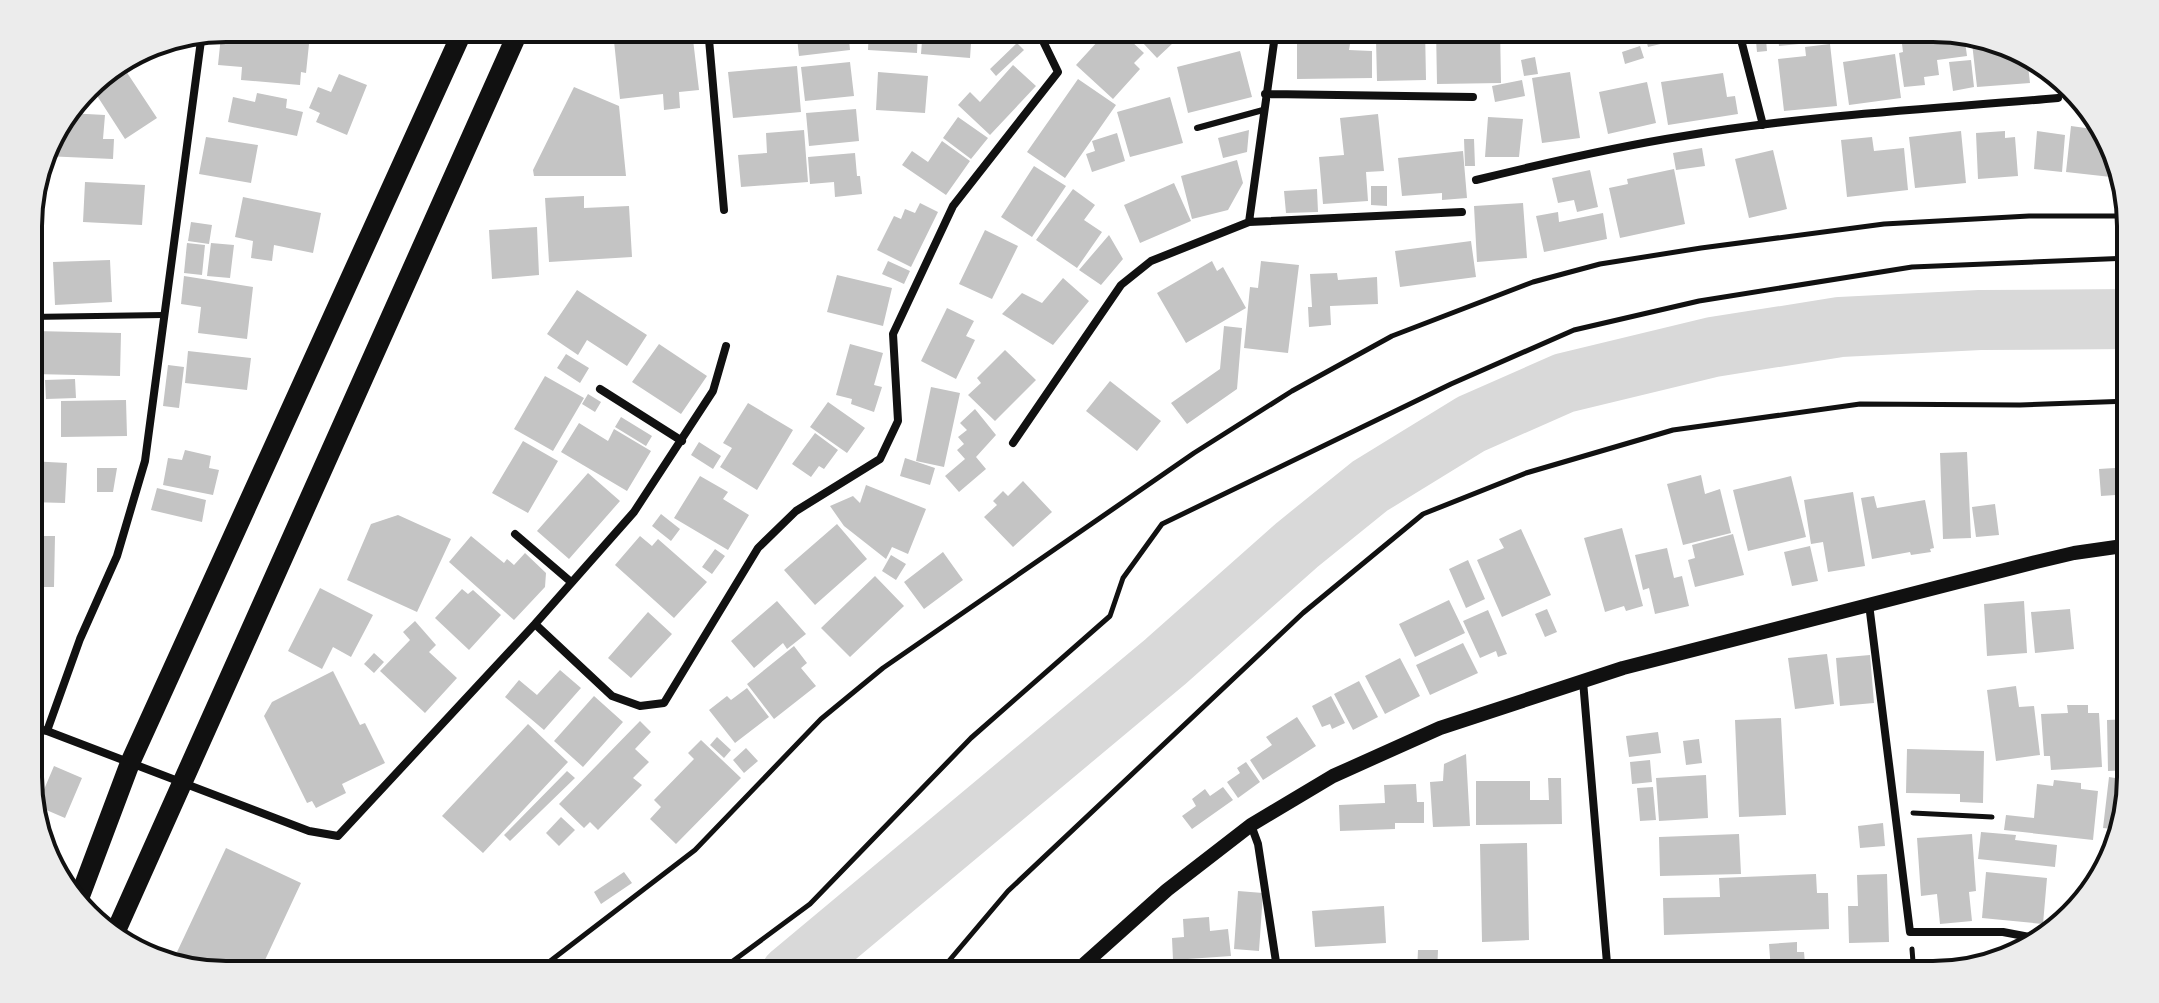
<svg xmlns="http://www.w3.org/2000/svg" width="2159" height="1003" viewBox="0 0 2159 1003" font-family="'Fira Sans Condensed',sans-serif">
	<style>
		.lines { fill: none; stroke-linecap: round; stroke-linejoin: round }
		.river { stroke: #d9d9d9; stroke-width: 60 }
		.building { fill: #c4c4c4 }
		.path { stroke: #111; stroke-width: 5 }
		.service { stroke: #111; stroke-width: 6 }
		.minor { stroke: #111; stroke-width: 8 }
		.tertiary { stroke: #111; stroke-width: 14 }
		.primary { stroke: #111; stroke-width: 20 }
		.rim { fill: none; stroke: #111; stroke-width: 4 }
	</style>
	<rect width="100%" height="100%" fill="#fff"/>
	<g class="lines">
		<path class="river" d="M790,975L1165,662L1297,545L1370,486L1471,424L1564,383L1713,347L1840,327L1980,320L2130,319"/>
	</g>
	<path class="building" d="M796,28H848L850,50L799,56Z
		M869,28H918L917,53L868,50Z
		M923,28H972L970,58L921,54Z
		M1110,28H1117L1144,53L1134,63L1140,69L1113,99L1076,65Z
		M1129,28H1189L1157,58Z
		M1397,28H1425L1426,80L1377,81L1376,39L1397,38Z
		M1436,28H1500L1501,83L1437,84Z
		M1643,28H1723V29L1648,47Z
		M1765,28L1767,51L1757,52L1755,30Z
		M1777,28H1848L1849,39L1779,46Z
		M1900,28H1933L1964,34L1967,56L1937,60L1939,75L1924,77L1925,85L1904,87L1899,53L1903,52Z
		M692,31L699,90L679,92L680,108L664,110L663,94L620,99L614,41Z
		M221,36L309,44L306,73L301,72L300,85L241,80L242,67L218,65Z
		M1297,36H1319V44H1350L1349,50L1372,51V78L1297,79Z
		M1017,43L1024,50L996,76L990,69Z
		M1972,43L2015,48L2027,57L2030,83L1977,87Z
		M1830,44L1837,106L1784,111L1778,59L1806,56L1805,47Z
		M1640,46L1644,58L1625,64L1622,52Z
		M1240,51L1252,97L1188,113L1177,67Z
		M1895,54L1901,98L1849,105L1843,62Z
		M1535,57L1538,74L1524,76L1521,60Z
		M1971,60L1974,87L1953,91L1949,62Z
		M120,62L157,118L125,139L94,91L106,83L100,74Z
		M850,62L854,96L805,101L801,67Z
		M1013,65L1036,86L990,135L958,105L970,92L980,102Z
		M797,66L801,112L733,118L728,72Z
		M878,72L928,76L925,113L876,110Z
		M1570,72L1580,138L1542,143L1532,78Z
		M1723,73L1727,97L1735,96L1738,114L1668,125L1661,82Z
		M339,74L367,85L347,135L316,122L320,113L309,108L318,87L331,92Z
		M1078,79L1116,105L1065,178L1027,152Z
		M1522,80L1525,96L1495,102L1492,86Z
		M1647,82L1656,123L1608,134L1599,92Z
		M574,87L619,106L626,176H534L533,170Z
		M257,93L287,99L286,108L303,112L297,136L228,122L233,97L255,102Z
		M1170,97L1183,143L1130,157L1117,112Z
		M856,109L859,141L809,146L806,113Z
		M68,113L105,115L103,139H114L113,159L44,156L48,139Z
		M1378,114L1384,171L1366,172L1368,201L1323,204L1319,157L1344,155L1340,118Z
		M958,117L988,138L971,159L943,138Z
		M1488,117L1523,119L1519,157H1485Z
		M2071,126L2100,130L2120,178L2066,172Z
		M804,130L808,182L741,187L738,155L767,153L766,133Z
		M1249,130L1247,152L1223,158L1218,138Z
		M1961,131L1966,183L1915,188L1909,137Z
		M2005,131V138L2015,137L2018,176L1978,179L1976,133Z
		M2037,131L2065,135L2062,172L2034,169Z
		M1117,133L1125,161L1092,172L1086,154L1095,151L1092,141Z
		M206,137L258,145L251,183L199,174Z
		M1872,137L1874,151L1904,148L1908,190L1847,197L1841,140Z
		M1464,139H1474L1475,166H1465Z
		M942,141L970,161L946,195L902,165L912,151L928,162Z
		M1702,148L1705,166L1676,170L1673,153Z
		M1773,150L1787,209L1749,218L1735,159Z
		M1463,151L1467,198L1442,200V193L1402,196L1398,158Z
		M855,153L857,176H860L862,194L835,197L834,182L810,184L808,157Z
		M1237,160L1243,183L1228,210L1192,219L1181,176Z
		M1034,166L1066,186L1032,237L1001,217Z
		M1674,169L1685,224L1620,238L1609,188L1628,184L1627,179Z
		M1590,170L1598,207L1577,212L1574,200L1558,203L1552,178Z
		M85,182L145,185L142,225L83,222Z
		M36,183H40L42,224L28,225V212Z
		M1174,183L1191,221L1140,243L1124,205Z
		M1371,186H1387V206L1371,205Z
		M1073,189L1095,205L1084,220L1102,232L1077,268L1036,240Z
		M1317,189L1318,212L1286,213L1284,191Z
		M584,196V208L629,206L632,257L549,262L545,198Z
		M243,197L321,213L313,253L274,245L272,261L251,258L253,241L235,237Z
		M920,203L938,212L911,267L877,250L894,216L901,219L905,209L915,213Z
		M1523,203L1527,258L1477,262L1474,206Z
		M1558,212L1559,222L1603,213L1607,239L1544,252L1536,216Z
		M191,222L212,225L209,244L188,241Z
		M537,227L539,275L492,279L489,230Z
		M985,230L1018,246L992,299L959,284Z
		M1109,235L1123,259L1101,285L1079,270Z
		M1471,241L1476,277L1400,287L1395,251Z
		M187,243L205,245L202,275L184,273Z
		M211,243L234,245L230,278L207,276Z
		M110,260L112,302L55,305L53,262Z
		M888,261L910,271L904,284L882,274Z
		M1212,261L1217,271L1223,267L1246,308L1186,343L1157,293Z
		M1261,261L1299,265L1288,353L1244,348L1250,287L1258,288Z
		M1337,273L1338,280L1377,277L1378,304L1330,306L1331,325L1309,327L1308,307H1312L1310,274Z
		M837,275L892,288L883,326L827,312Z
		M184,276L253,287L247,339L198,333L201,307L181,304Z
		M1063,278L1089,301L1053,345L1002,314L1022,293L1042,303Z
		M577,290L647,335L627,366L587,340L578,355L547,334Z
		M947,308L974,321L966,336L975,340L956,379L921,361Z
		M1224,326L1242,328L1237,389L1187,424L1171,403L1220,369Z
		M35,331L121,333L120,376L34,374Z
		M659,344L707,376L681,414L632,382Z
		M850,344L883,353L874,385L882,387L874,412L851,404L852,399L836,395Z
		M1005,350L1036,380L995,421L968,395L981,383L977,378Z
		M188,351L251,358L247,390L185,383Z
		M566,354L589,368L580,383L557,368Z
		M168,365L184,367L179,408L163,406Z
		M545,376L584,398L553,451L514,429Z
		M75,379L76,398L46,399L45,380Z
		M1110,381L1161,421L1137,451L1086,411Z
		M931,387L960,393L944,467L916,461Z
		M588,394L601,402L595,412L582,404Z
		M126,400L127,436L61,437V401Z
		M828,402L865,428L847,453L810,427Z
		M748,403L793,430L757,490L720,467L732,448L723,443Z
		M975,409L996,435L976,457L986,469L959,492L945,476L965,459L957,450L964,444L958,437L967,430L960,423Z
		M621,417L652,436L646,446L615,427Z
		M579,423L608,441L614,429L651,451L627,491L561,452Z
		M815,433L838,450L824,469L819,466L811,477L792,464Z
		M523,441L558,461L528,513L492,493Z
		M699,442L721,456L713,469L691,455Z
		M185,450L211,456L209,468L219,470L213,495L163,485L168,458L182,460Z
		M1967,452L1971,538L1943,539L1940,453Z
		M905,458L935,468L930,485L900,476Z
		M29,461L67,463L65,503L29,502Z
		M2130,467V494L2101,496L2099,469Z
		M97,468H117L113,492H97Z
		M588,473L620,501L569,559L537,531Z
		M1701,475L1705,494L1720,489L1731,533L1683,545L1667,484Z
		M700,476L728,492L723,499L749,515L728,550L674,518Z
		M1791,476L1806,537L1748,551L1733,490Z
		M1023,481L1052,512L1013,547L984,517L997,505L993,501L1003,491L1008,496Z
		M866,485L926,509L908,554L892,547L886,559L844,526L830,506L853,496L860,503Z
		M157,488L206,500L202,522L151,510Z
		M1853,492L1865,566L1828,572L1823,542L1811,544L1804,500Z
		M1874,496L1877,508L1925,500L1934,548L1930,549L1931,552L1911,555L1910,552L1872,559L1861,498Z
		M1995,504L1999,535L1976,537L1972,507Z
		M661,514L680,529L671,541L652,526Z
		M398,515L451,539L417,612L347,580L371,524Z
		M837,524L867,559L815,605L784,570Z
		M1622,528L1643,606L1626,611L1624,606L1605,612L1584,538Z
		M1521,529L1551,595L1502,617L1477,560L1504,548L1499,539Z
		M1733,534L1744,575L1695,587L1688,560L1695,558L1692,545Z
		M29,536H55L54,587H37V600H29Z
		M471,536L504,563L507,559L514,565L525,553L546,573L545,587L514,620L449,562Z
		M640,536L652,546L658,539L707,582L674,618L615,565Z
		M1810,546L1818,581L1792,586L1784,552Z
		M1667,548L1674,578L1682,576L1689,606L1655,614L1649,588L1643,590L1635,555Z
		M715,549L725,556L712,574L702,567Z
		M943,552L963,580L924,609L904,582Z
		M891,555L906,564L896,580L882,571Z
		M1468,560L1485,599L1466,608L1449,569Z
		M875,576L904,606L850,657L821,628Z
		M320,588L373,615L351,657L333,647L322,669L288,651Z
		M462,589L468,594L473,590L501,615L469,650L435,618Z
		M1449,600L1465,633L1415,657L1399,624Z
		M777,601L806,634L787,649L783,643L754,668L731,641Z
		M2024,601L2027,653L1987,656L1984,604Z
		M1547,609L1557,632L1545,637L1535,614Z
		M2070,609L2074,649L2035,653L2031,612Z
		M1488,610L1507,654L1498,657L1496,651L1480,658L1463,621Z
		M648,612L672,634L631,678L608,658Z
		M415,621L436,645L429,652L457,678L425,713L380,671L410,640L403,632Z
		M1463,643L1478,673L1430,695L1416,665Z
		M794,646L807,663L801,668L816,686L774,719L747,684Z
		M374,653L384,662L374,673L364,664Z
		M1827,654L1834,704L1795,709L1788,658Z
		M1870,655L1874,703L1840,706L1836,658Z
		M1400,658L1420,696L1385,714L1365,676Z
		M560,670L581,688L544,730L505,697L519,680L537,695Z
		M333,671L360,725L365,723L385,763L342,784L346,793L316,808L312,801L307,803L264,716L272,702Z
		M1359,681L1378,717L1353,730L1334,694Z
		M2016,686L2019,707L2034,706L2040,755L1996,761L1987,690Z
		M747,688L769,717L735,743L709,710L727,696L731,700Z
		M594,696L623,722L583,767L554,741Z
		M1331,696L1345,723L1332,729L1330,724L1322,727L1312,706Z
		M2067,705H2088V713H2099L2102,767L2051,770L2050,756H2044L2041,714L2068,713Z
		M1297,717L1316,746L1263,780L1250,760L1272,745L1266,737Z
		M1781,718L1786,815L1739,817L1735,720Z
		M2131,719V770L2108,771L2107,720Z
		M640,721L651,732L635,749L649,762L633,778L642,785L598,830L590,822L584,828L559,804Z
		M528,724L568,762L483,853L442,816Z
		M1658,732L1661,753L1629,757L1626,736Z
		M717,737L731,750L724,758L710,745Z
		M1699,739L1702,763L1686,765L1683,741Z
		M701,740L741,778L676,844L650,819L661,807L654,800L694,759L688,753Z
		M746,748L758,761L744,773L733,760Z
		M1907,749L1984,751L1983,803L1960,802V794L1906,793Z
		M1466,754L1470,826L1433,827L1430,782L1443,781L1444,764Z
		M1650,760L1652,782L1632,784L1630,762Z
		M1246,762L1260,782L1238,798L1227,782L1240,773L1237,768Z
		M54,766L82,778L65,818L37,806Z
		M567,771L575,778L510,841L504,835Z
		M1706,775L1708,818L1659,821L1656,778Z
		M2109,777L2121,779V783L2130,784L2121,830L2103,828Z
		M1548,778H1561L1562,824L1476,825V781H1530V800H1549Z
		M2054,780L2081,783V789L2098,791L2093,840L2004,830L2006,815L2034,818L2037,784L2053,786Z
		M1416,784L1417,802H1424V823H1395V829L1340,831L1339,805L1385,803L1384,785Z
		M1223,787L1233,800L1192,829L1182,816L1196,806L1192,799L1205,789L1210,796Z
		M1653,787L1656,820L1640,821L1637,788Z
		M561,817L575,830L559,846L546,833Z
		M1883,823L1885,846L1860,848L1858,826Z
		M1981,832L2016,835L2015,840L2057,845L2055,867L1978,859Z
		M1739,834L1741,874L1660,876L1659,837Z
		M1972,834L1976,891L1969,892L1972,921L1940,924L1937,894L1921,896L1917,838Z
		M1527,843L1529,940L1482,942L1480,844Z
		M226,848L301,883L258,975H227L177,952Z
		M624,872L632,883L601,904L594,892Z
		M1986,872L2047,878L2043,924L1982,918Z
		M1816,874L1817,893H1828L1829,929L1664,935L1663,898L1720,897L1719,878Z
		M1887,874L1889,942L1849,943L1848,906H1858L1857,875Z
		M1238,891L1263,893L1259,951L1234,949Z
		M1384,906L1386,943L1315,947L1312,911Z
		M1209,917L1210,931L1228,929L1231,956L1173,960L1172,938L1184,937L1183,919Z
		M1797,942V952H1804L1806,975H1776L1775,971H1771L1769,944Z
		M1418,950H1438L1437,973L1417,972Z
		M1815,960L1839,961V965L1885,966V975H1815Z
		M1759,961V975H1686V962Z
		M1148,967L1193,969L1192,975H1147Z"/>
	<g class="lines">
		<path class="path" d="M2130,697H2131
			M1913,813L1992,817
			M1912,949L1914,975
			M532,975L695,850L821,719L883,668L1194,453L1292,391L1392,336L1533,282L1600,264L1701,248L1884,224L2029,216H2129
			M714,975L810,904L971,738L1110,616L1123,578L1162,524L1451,384L1574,330L1699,301L1912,267L2130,258
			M937,975L1008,891L1303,613L1423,514L1526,473L1673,430L1860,404L2020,405L2130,401"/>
		<path class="service" d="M1197,128L1263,110
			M29,317L164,315"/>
		<path class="minor" d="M708,28L724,210
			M1738,28L1763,125
			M1265,94L1473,97
			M1476,180C1545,163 1614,147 1684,136C1807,115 1934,109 2058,98
			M1249,222L1462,212
			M600,389L682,441
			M1013,443L1121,285L1151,261L1249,222L1276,28
			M515,534L571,582
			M1869,604L1910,932H2003L2045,940
			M535,624L612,696L640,706L664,703L758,548L796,511L880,459L898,421L893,334L953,206L1058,72L1042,39L1052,28
			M1583,681L1608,975
			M30,727L47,731L309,831L338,836L535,624L634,512L713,391L726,346
			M47,731L80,639L117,556L145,461L202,33
			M1251,825L1258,844L1278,975"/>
		<path class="tertiary" d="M1072,975L1167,890L1251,825L1333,776L1440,728L1623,668L2036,562L2074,553L2130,545"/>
		<path class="primary" d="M77,904L130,763L464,28
			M115,933L520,28"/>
	</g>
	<path d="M0 0H2159V1003H0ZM226 42H1933A184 184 0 0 1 2117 226V777A184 184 0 0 1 1933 961H226A184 184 0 0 1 42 777V226A184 184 0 0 1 226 42Z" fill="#ececec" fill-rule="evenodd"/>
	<path class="rim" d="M226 42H1933A184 184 0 0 1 2117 226V777A184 184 0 0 1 1933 961H226A184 184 0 0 1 42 777V226A184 184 0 0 1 226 42Z"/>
</svg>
